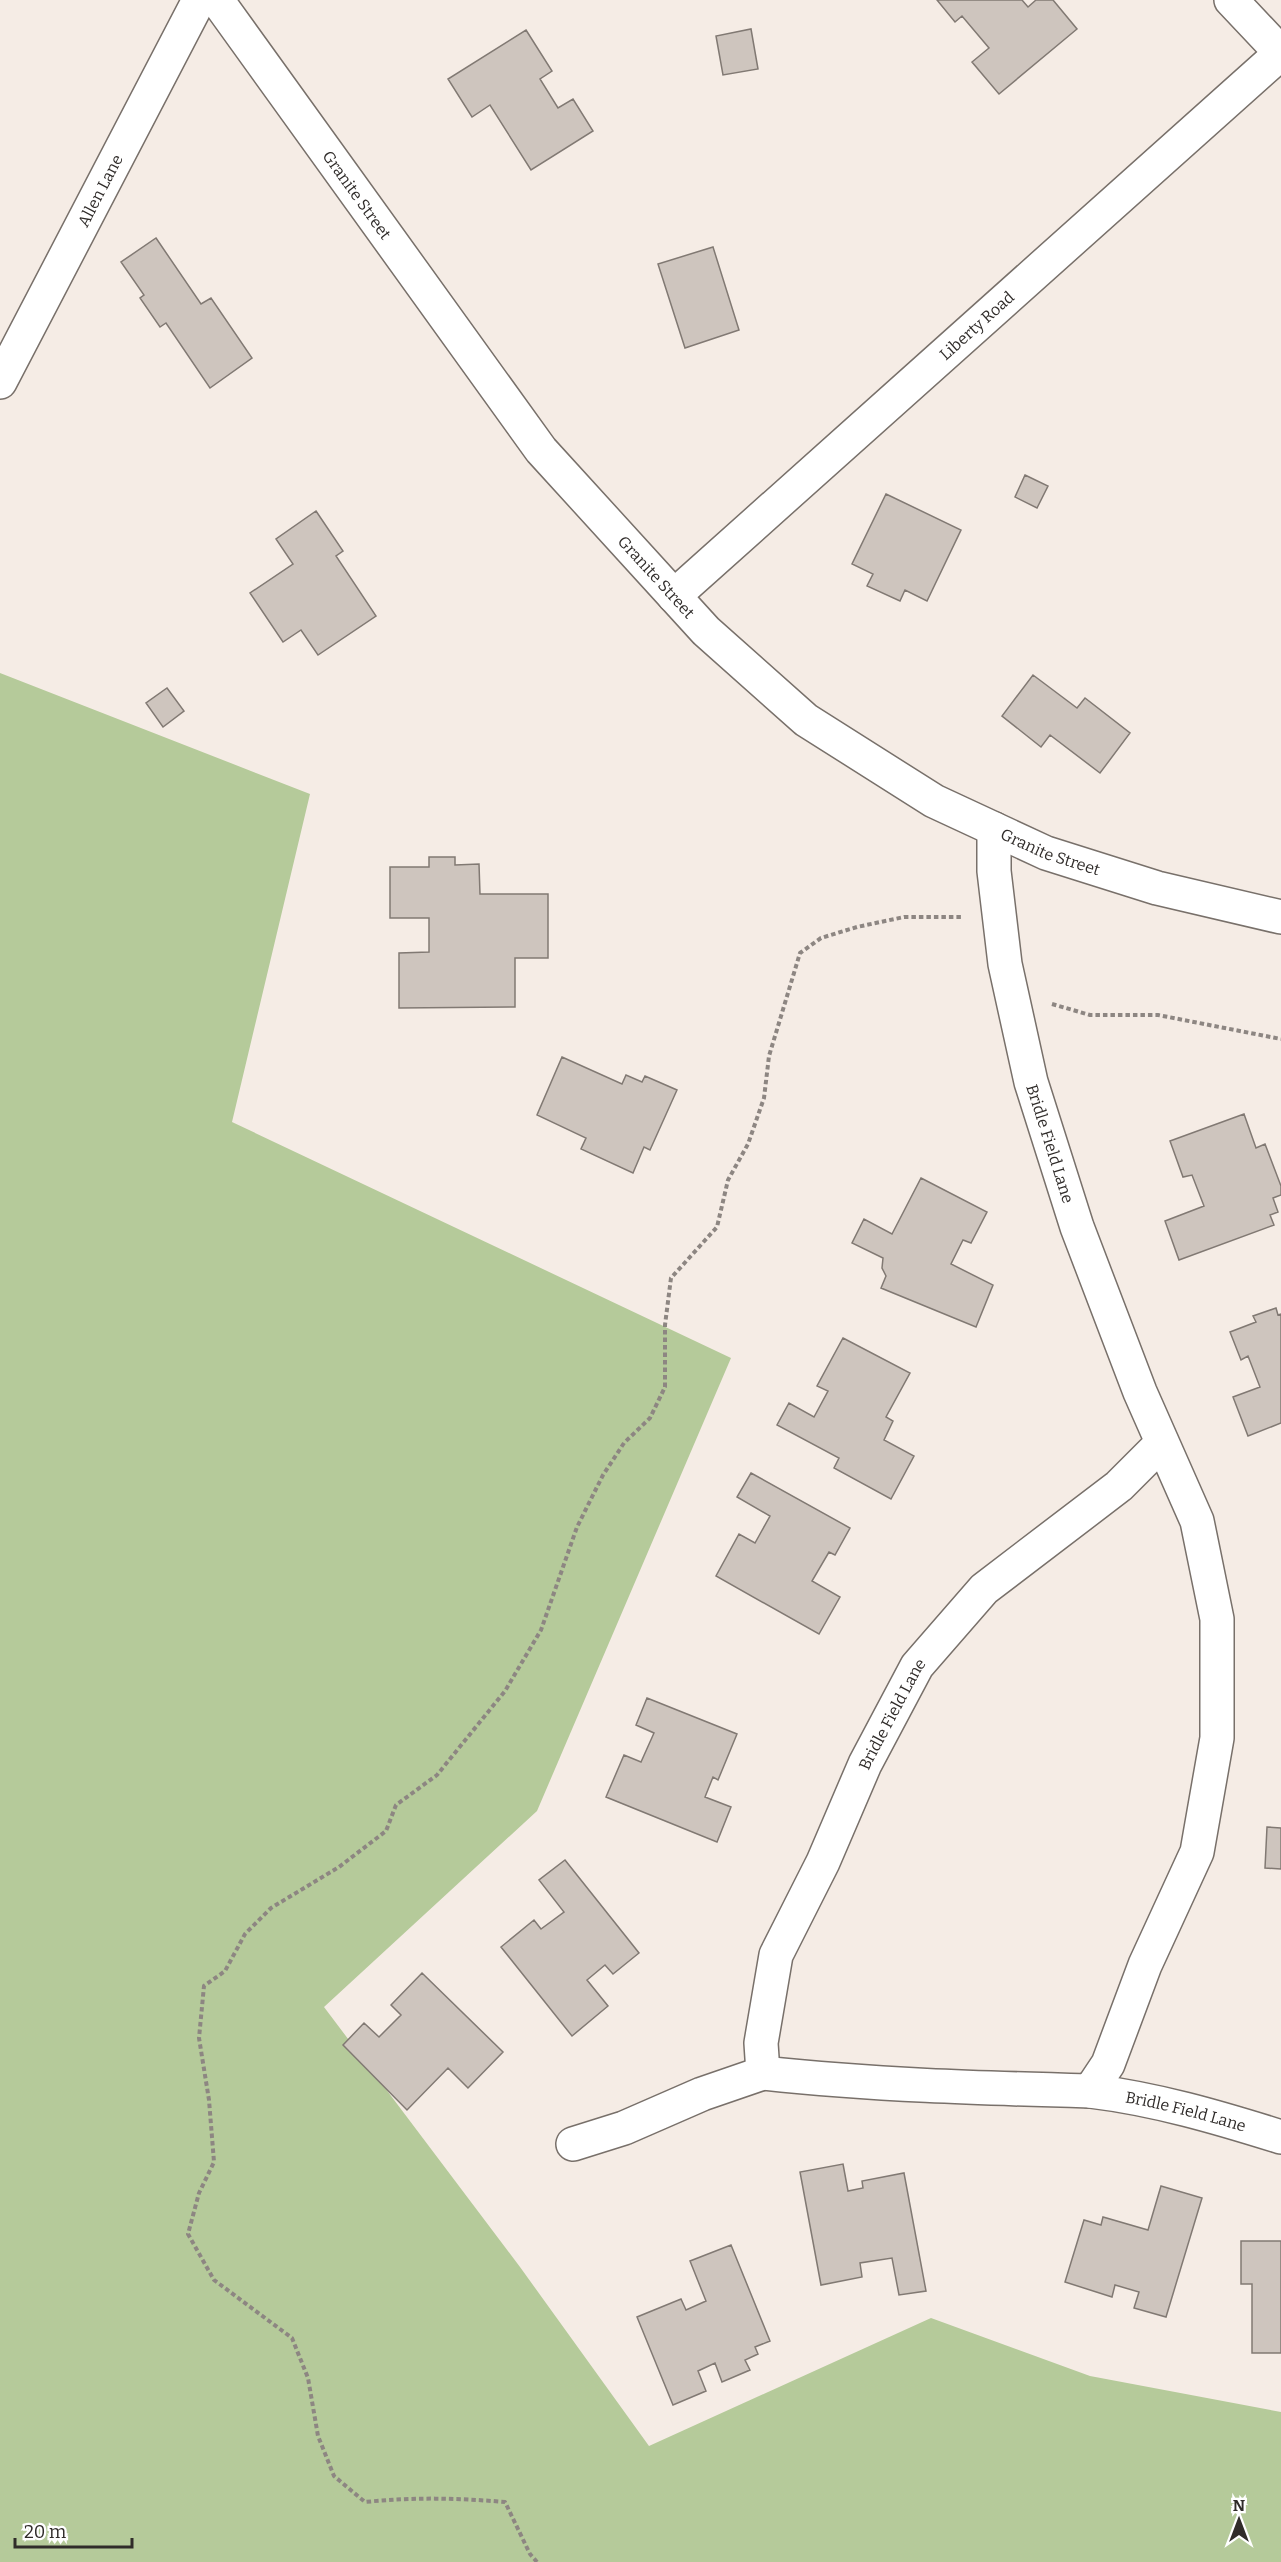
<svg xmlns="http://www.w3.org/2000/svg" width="1281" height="2562" viewBox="0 0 1281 2562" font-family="Bitter,serif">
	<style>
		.green { fill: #b5ca9a }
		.building { fill: #cec5be; stroke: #817973; stroke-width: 1.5 }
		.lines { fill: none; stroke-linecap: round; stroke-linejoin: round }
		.minor-casing { stroke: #78706a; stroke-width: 36 }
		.path { stroke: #8d8682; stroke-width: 4; stroke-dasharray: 4.5 3; stroke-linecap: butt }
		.minor { stroke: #fff; stroke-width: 33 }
		.labels { text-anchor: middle; stroke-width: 6; stroke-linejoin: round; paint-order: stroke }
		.street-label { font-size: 16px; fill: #302c2a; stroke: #fff }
	</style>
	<rect width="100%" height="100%" fill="#f5ece5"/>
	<path class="green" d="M0,673L310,794L232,1122L731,1358L537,1811L324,2007L520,2267L649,2446L931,2318L1090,2376L1281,2412V2562H0Z"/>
	<path class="building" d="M937,0H1022L1028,7L1036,0H1053L1077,29L999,94L972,62L989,48L962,16L955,22Z
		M751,29L758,69L723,75L716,36Z
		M526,30L552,71L540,79L558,108L573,99L593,131L531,170L490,105L472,117L448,79Z
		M156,238L201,304L211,298L252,358L210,388L166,323L160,327L140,298L144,295L121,262Z
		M713,247L739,330L685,348L658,264Z
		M1025,475L1048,486L1037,508L1015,497Z
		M886,494L961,530L927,601L905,590L900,601L867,586L873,574L852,564Z
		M316,511L343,551L336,556L376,616L318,655L301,630L283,642L250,593L293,564L276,539Z
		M1033,675L1077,708L1085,698L1130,733L1100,773L1050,735L1041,747L1002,716Z
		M167,688L184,711L163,727L146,703Z
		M429,857H455V865L479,864L480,894H548V958H515V1007L399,1008V953L429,952V918H390V867H429Z
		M562,1057L622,1084L626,1075L642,1082L645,1076L677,1090L650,1150L644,1147L633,1173L581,1149L586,1138L537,1115Z
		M1244,1114L1256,1148L1265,1144L1281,1186V1195L1273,1198L1278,1212L1270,1215L1274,1225L1179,1260L1165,1221L1204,1206L1192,1175L1183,1177L1170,1141Z
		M921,1178L987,1212L971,1243L963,1240L951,1264L993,1285L976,1327L881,1288L886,1276L882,1268L883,1258L852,1243L864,1219L892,1234Z
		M1276,1308L1278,1315L1281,1314V1423L1248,1436L1233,1397L1260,1387L1248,1356L1241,1360L1230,1332L1256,1322L1253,1316Z
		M843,1338L910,1373L886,1417L893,1421L884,1440L914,1456L891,1499L834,1468L839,1458L777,1425L789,1403L814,1417L828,1391L817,1386Z
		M751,1473L850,1528L835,1555L829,1552L812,1581L840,1597L819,1634L716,1576L739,1534L755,1543L770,1516L737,1497Z
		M647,1698L737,1734L718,1780L713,1777L705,1797L731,1807L717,1842L606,1797L624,1755L641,1762L654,1733L636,1725Z
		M1267,1827L1281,1828V1869L1265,1868Z
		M565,1860L639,1953L613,1974L605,1965L587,1980L608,2006L572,2036L501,1947L534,1920L541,1929L564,1912L539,1880Z
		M422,1973L503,2052L468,2088L448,2068L407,2110L343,2045L364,2023L379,2037L401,2015L391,2005Z
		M843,2164L848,2191L863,2188L862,2181L904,2173L926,2291L899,2295L892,2258L860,2263L862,2277L821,2285L800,2172Z
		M1161,2186L1202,2198L1166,2317L1134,2308L1139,2292L1115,2285L1112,2297L1065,2282L1084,2220L1101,2225L1103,2217L1148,2230Z
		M1241,2241H1281V2353H1252V2284H1241Z
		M731,2245L770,2341L755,2347L758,2354L745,2360L750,2370L722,2382L715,2363L698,2371L706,2391L673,2405L637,2317L681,2299L686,2310L706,2301L690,2261Z"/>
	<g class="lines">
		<defs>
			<g id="minor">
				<path id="s1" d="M217,0L541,450L706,631L806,720L934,801L1046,853L1157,888L1281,917"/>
				<path d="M1231,0L1281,53"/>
				<path id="s2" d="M0,382L199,0"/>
				<path id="s3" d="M674,596L1281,53"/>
				<path id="s4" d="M994,829V871L1005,964L1031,1082L1077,1227L1140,1392L1197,1521L1217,1619V1738L1197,1852L1145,1965L1108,2064L1090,2091C980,2088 872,2085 763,2073L761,2043L776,1955L823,1862L865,1764L917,1666L984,1589L1119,1486L1162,1443"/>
				<path id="s5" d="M1090,2091C1156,2099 1217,2117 1281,2137"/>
				<path d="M573,2144L624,2128L702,2094L763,2073"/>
			</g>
		</defs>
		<use href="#minor" class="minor-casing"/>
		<path class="path" d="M1052,1004L1090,1015H1158L1281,1039
			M537,2562L530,2554L505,2502C457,2498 413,2497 365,2502L334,2476L318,2436L308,2378L292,2338L214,2280L188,2234L199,2193L214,2162L209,2100L199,2038L204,1986L225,1971L245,1934L271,1908L339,1867L386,1831L396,1805L437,1775L505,1691L541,1630L577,1527L603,1475L624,1443L650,1418L665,1387V1325L671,1278L717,1227L728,1180L748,1144L764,1098L769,1056L800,953L821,938L857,927L904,917H963"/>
		<use href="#minor" class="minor"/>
	</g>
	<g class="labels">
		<g class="street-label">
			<text dy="6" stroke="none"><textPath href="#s2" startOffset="216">Allen Lane</textPath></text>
			<text dy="6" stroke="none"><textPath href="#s1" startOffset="240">Granite Street</textPath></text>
			<text dy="6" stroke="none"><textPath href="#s3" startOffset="406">Liberty Road</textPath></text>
			<text dy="6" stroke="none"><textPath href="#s1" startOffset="726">Granite Street</textPath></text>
			<text dy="6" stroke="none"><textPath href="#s1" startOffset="1212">Granite Street</textPath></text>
			<text dy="6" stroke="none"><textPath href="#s4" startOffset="321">Bridle Field Lane</textPath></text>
			<text dy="6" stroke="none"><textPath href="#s4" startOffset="2038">Bridle Field Lane</textPath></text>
			<text dy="6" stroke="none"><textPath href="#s5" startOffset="98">Bridle Field Lane</textPath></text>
		</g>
	</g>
	<g transform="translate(1239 2520)" stroke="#ffffff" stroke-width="4.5" paint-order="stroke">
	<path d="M0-4.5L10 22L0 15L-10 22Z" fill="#302c2a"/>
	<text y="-9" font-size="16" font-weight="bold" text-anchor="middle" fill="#302c2a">N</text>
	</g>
	<path d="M15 2538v9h117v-9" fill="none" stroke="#302c2a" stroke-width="3"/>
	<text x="24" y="2538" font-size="18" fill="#302c2a" stroke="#ffffff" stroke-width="4.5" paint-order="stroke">20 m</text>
</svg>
